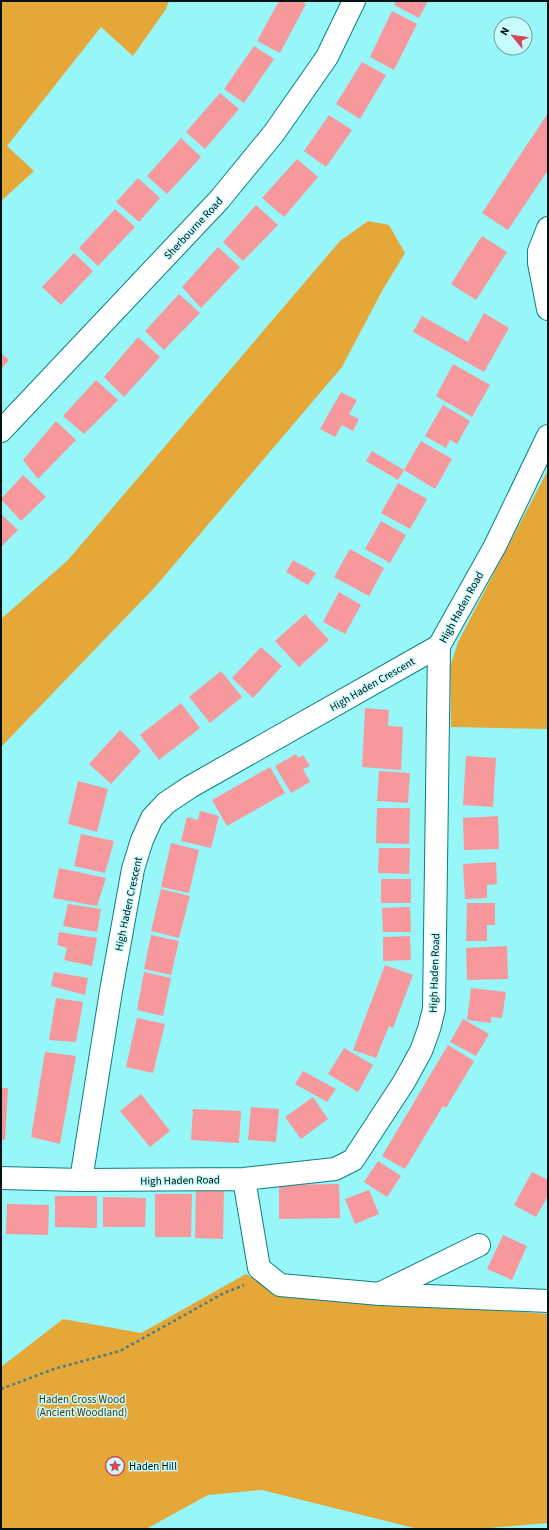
<svg xmlns="http://www.w3.org/2000/svg" width="549" height="1530" viewBox="0 0 549 1530" font-family="'Source Sans 3',sans-serif">
	<style>
		.forest { fill: #e6a739 }
		.building { fill: #f7989c }
		.lines { fill: none; stroke-linecap: round; stroke-linejoin: round }
		.minor-casing { stroke: #0b7f81; stroke-width: 24 }
		.path { stroke: #487e80; stroke-width: 2.5; stroke-dasharray: 3 3; stroke-linecap: butt }
		.minor { stroke: #fff; stroke-width: 22 }
		.labels { text-anchor: middle; stroke-width: 3; stroke-linejoin: round; paint-order: stroke }
		.street-label { font-size: 11px; fill: #011213; stroke: #c7fcfd }
		.park-label { font-size: 11px; fill: #4b3202; stroke: #c7fcfd }
		.poi-label { font-size: 11px; fill: #011213; stroke: #c7fcfd; text-anchor: start }
	</style>
	<rect width="100%" height="100%" fill="#97f6f8"/>
	<path class="forest" d="M1,1H169L166,9L133,56L101,27L7,146L34,171L1,201Z
		M368,221L389,225L405,253L382,291L342,367L155,587L1,747V619L68,560L340,241Z
		M548,470V729L451,727L450,667L458,642Z
		M246,1274L278,1294L548,1314V1523L477,1529H418L262,1490L208,1495L146,1529H1V1367L63,1319L141,1333Z"/>
	<path class="building" d="M279,1H301L306,4L280,53L257,41Z
		M396,1H428L419,18L394,5Z
		M392,11L417,24L394,70L370,57Z
		M254,46L274,59L244,103L224,89Z
		M362,62L386,75L360,119L336,104Z
		M220,93L239,109L205,149L186,132Z
		M548,113V170L508,230L482,213Z
		M329,115L352,130L326,167L304,151Z
		M181,138L201,157L167,194L147,176Z
		M297,159L318,177L284,217L262,198Z
		M138,178L160,198L139,222L116,202Z
		M256,205L278,225L243,261L223,242Z
		M115,209L135,227L98,266L79,248Z
		M482,236L507,252L476,300L451,284Z
		M218,247L240,267L201,308L182,287Z
		M74,253L93,271L61,305L42,287Z
		M179,294L200,313L164,350L145,331Z
		M484,313L509,328L484,372L413,332L422,316L468,342Z
		M138,337L160,357L124,397L104,377Z
		M1,353L9,360L1,369Z
		M453,364L490,385L472,417L436,396Z
		M96,380L118,400L84,434L63,416Z
		M341,392L357,400L349,414L359,419L353,431L342,425L335,437L320,429Z
		M443,405L470,421L457,444L450,440L446,448L425,436Z
		M56,421L76,440L38,479L23,460Z
		M421,441L452,459L435,489L404,470Z
		M372,451L404,470L398,480L366,461Z
		M23,475L46,497L21,521L1,499Z
		M398,483L427,499L410,529L381,513Z
		M1,514L18,530L1,547Z
		M381,521L406,535L390,563L365,549Z
		M350,549L384,568L369,596L334,577Z
		M293,560L316,573L308,585L286,572Z
		M339,592L361,605L345,634L323,622Z
		M305,614L329,640L299,667L275,641Z
		M261,647L282,666L253,698L232,678Z
		M221,671L242,697L210,723L189,697Z
		M181,703L200,728L159,760L140,735Z
		M365,708L389,710L388,726L403,727L401,770L362,767Z
		M120,730L141,751L111,784L89,764Z
		M296,754L298,758L303,755L310,766L303,769L310,782L291,793L275,766Z
		M466,756L496,758L493,807L463,805Z
		M270,767L285,793L227,826L212,800Z
		M379,771L410,773L408,803L377,801Z
		M78,781L108,789L97,832L68,824Z
		M377,808H410L409,844L376,843Z
		M200,811L219,816L211,848L181,841L187,817L198,820Z
		M498,816L499,849L464,850L463,818Z
		M81,834L114,841L105,873L74,866Z
		M171,843L199,850L189,893L161,887Z
		M379,848H410L409,874L378,873Z
		M496,862L497,884L487,885V898L465,899L463,864Z
		M59,868L106,878L97,906L53,898Z
		M381,879H411V903H381Z
		M161,889L190,896L179,938L151,931Z
		M467,903H495V925H487V941H466Z
		M68,904L101,909L97,932L63,926Z
		M410,907L411,932H383L382,908Z
		M59,932L97,938L92,966L64,960L67,948L57,945Z
		M151,935L179,941L171,975L144,969Z
		M410,936L411,960L383,961V937Z
		M507,946L508,979L467,980L466,948Z
		M385,965L413,975L393,1028L389,1026L376,1058L353,1050Z
		M54,972L88,978L85,995L51,986Z
		M144,972L171,978L163,1016L137,1010Z
		M471,988L506,992L502,1018L491,1017V1023L467,1020Z
		M56,998L83,1002L76,1042L49,1040Z
		M137,1018L165,1024L153,1073L126,1067Z
		M463,1019L489,1034L476,1056L450,1042Z
		M448,1045L474,1061L446,1108L443,1106L405,1169L382,1156Z
		M344,1048L373,1065L358,1092L328,1074Z
		M45,1052L76,1056L60,1144L31,1137Z
		M303,1071L336,1089L327,1102L295,1084Z
		M1,1088H8L5,1140L1,1139Z
		M141,1094L170,1131L150,1147L120,1111Z
		M313,1097L328,1119L301,1139L285,1117Z
		M251,1107L279,1109L276,1142L248,1140Z
		M193,1109L241,1111L239,1143L191,1140Z
		M378,1161L401,1176L387,1197L364,1182Z
		M532,1172L548,1180V1196L536,1217L514,1205Z
		M339,1184L340,1218L279,1219V1185Z
		M196,1189H224L223,1239L195,1238Z
		M369,1190L379,1214L355,1224L345,1199Z
		M155,1194H192L191,1237H155Z
		M55,1196H97V1228L55,1227Z
		M103,1197L146,1198L145,1227H103Z
		M7,1204L49,1205L48,1235L6,1234Z
		M503,1235L527,1246L512,1280L487,1269Z"/>
	<g class="lines">
		<defs>
			<path id="minor" d="M548,228L539,251V263L548,309
				M1,431L219,200L274,133L327,57L354,1
				M1,1178L81,1180L244,1179L335,1169L353,1160L404,1082L421,1051L429,1029L434,1009L439,646L495,546L548,436
				M244,1179L259,1268L280,1285L380,1294L548,1301
				M81,1180L111,991L133,869L142,840L152,818L166,803L190,787L439,646
				M381,1293L479,1245"/>
		</defs>
		<use href="#minor" class="minor-casing"/>
		<path class="path" d="M1,1389L54,1369L120,1351L224,1293L244,1285"/>
		<use href="#minor" class="minor"/>
	</g>
	<defs>
		<symbol id="sight-ring" viewBox="-11 -11 22 22"><circle r="9.5" fill="#c7fcfd" stroke="#d54557" stroke-width="1.5"/><path d="M0-6L1.8-2.2L6-1.7L2.9 1.2L3.7 5.4L0 3.3L-3.7 5.4L-2.9 1.2L-6-1.7L-1.8-2.2Z" fill="#d54557"/></symbol>
	</defs>
	<g fill-rule="evenodd">
		<use href="#sight-ring" x="104" y="1455" width="22" height="22"/>
	</g>
	<g class="labels">
		<g class="street-label">
			<text transform="translate(193 228) rotate(-47)" y="4">Sherbourne Road</text>
			<text transform="translate(461 607) rotate(-61)" y="4">High Haden Road</text>
			<text transform="translate(372 684) rotate(-30)" y="4">High Haden Crescent</text>
			<text transform="translate(128 904) rotate(-78)" y="4">High Haden Crescent</text>
			<text transform="translate(434 973) rotate(-88)" y="4">High Haden Road</text>
			<text transform="translate(180 1180) rotate(-1)" y="4">High Haden Road</text>
		</g>
		<g class="park-label">
			<text x="82" y="1403">Haden Cross Wood<tspan x="82" dy="13">(Ancient Woodland)</tspan></text>
		</g>
		<g class="poi-label">
			<text x="129" y="1470">Haden Hill</text>
		</g>
	</g>
	<rect width="549" height="1530" fill="none" stroke="#011213" stroke-width="4"/>
	<g transform="translate(513 36) rotate(299)"><circle r="19" fill="#c7fcfd" stroke="#789e9f"/>
	<path d="M0-3L7 15L0 10L-7 15Z" fill="#d54557"/>
	<text y="-6" font-size="11" font-weight="bold" text-anchor="middle" fill="#011213">N</text>
	</g>
</svg>
